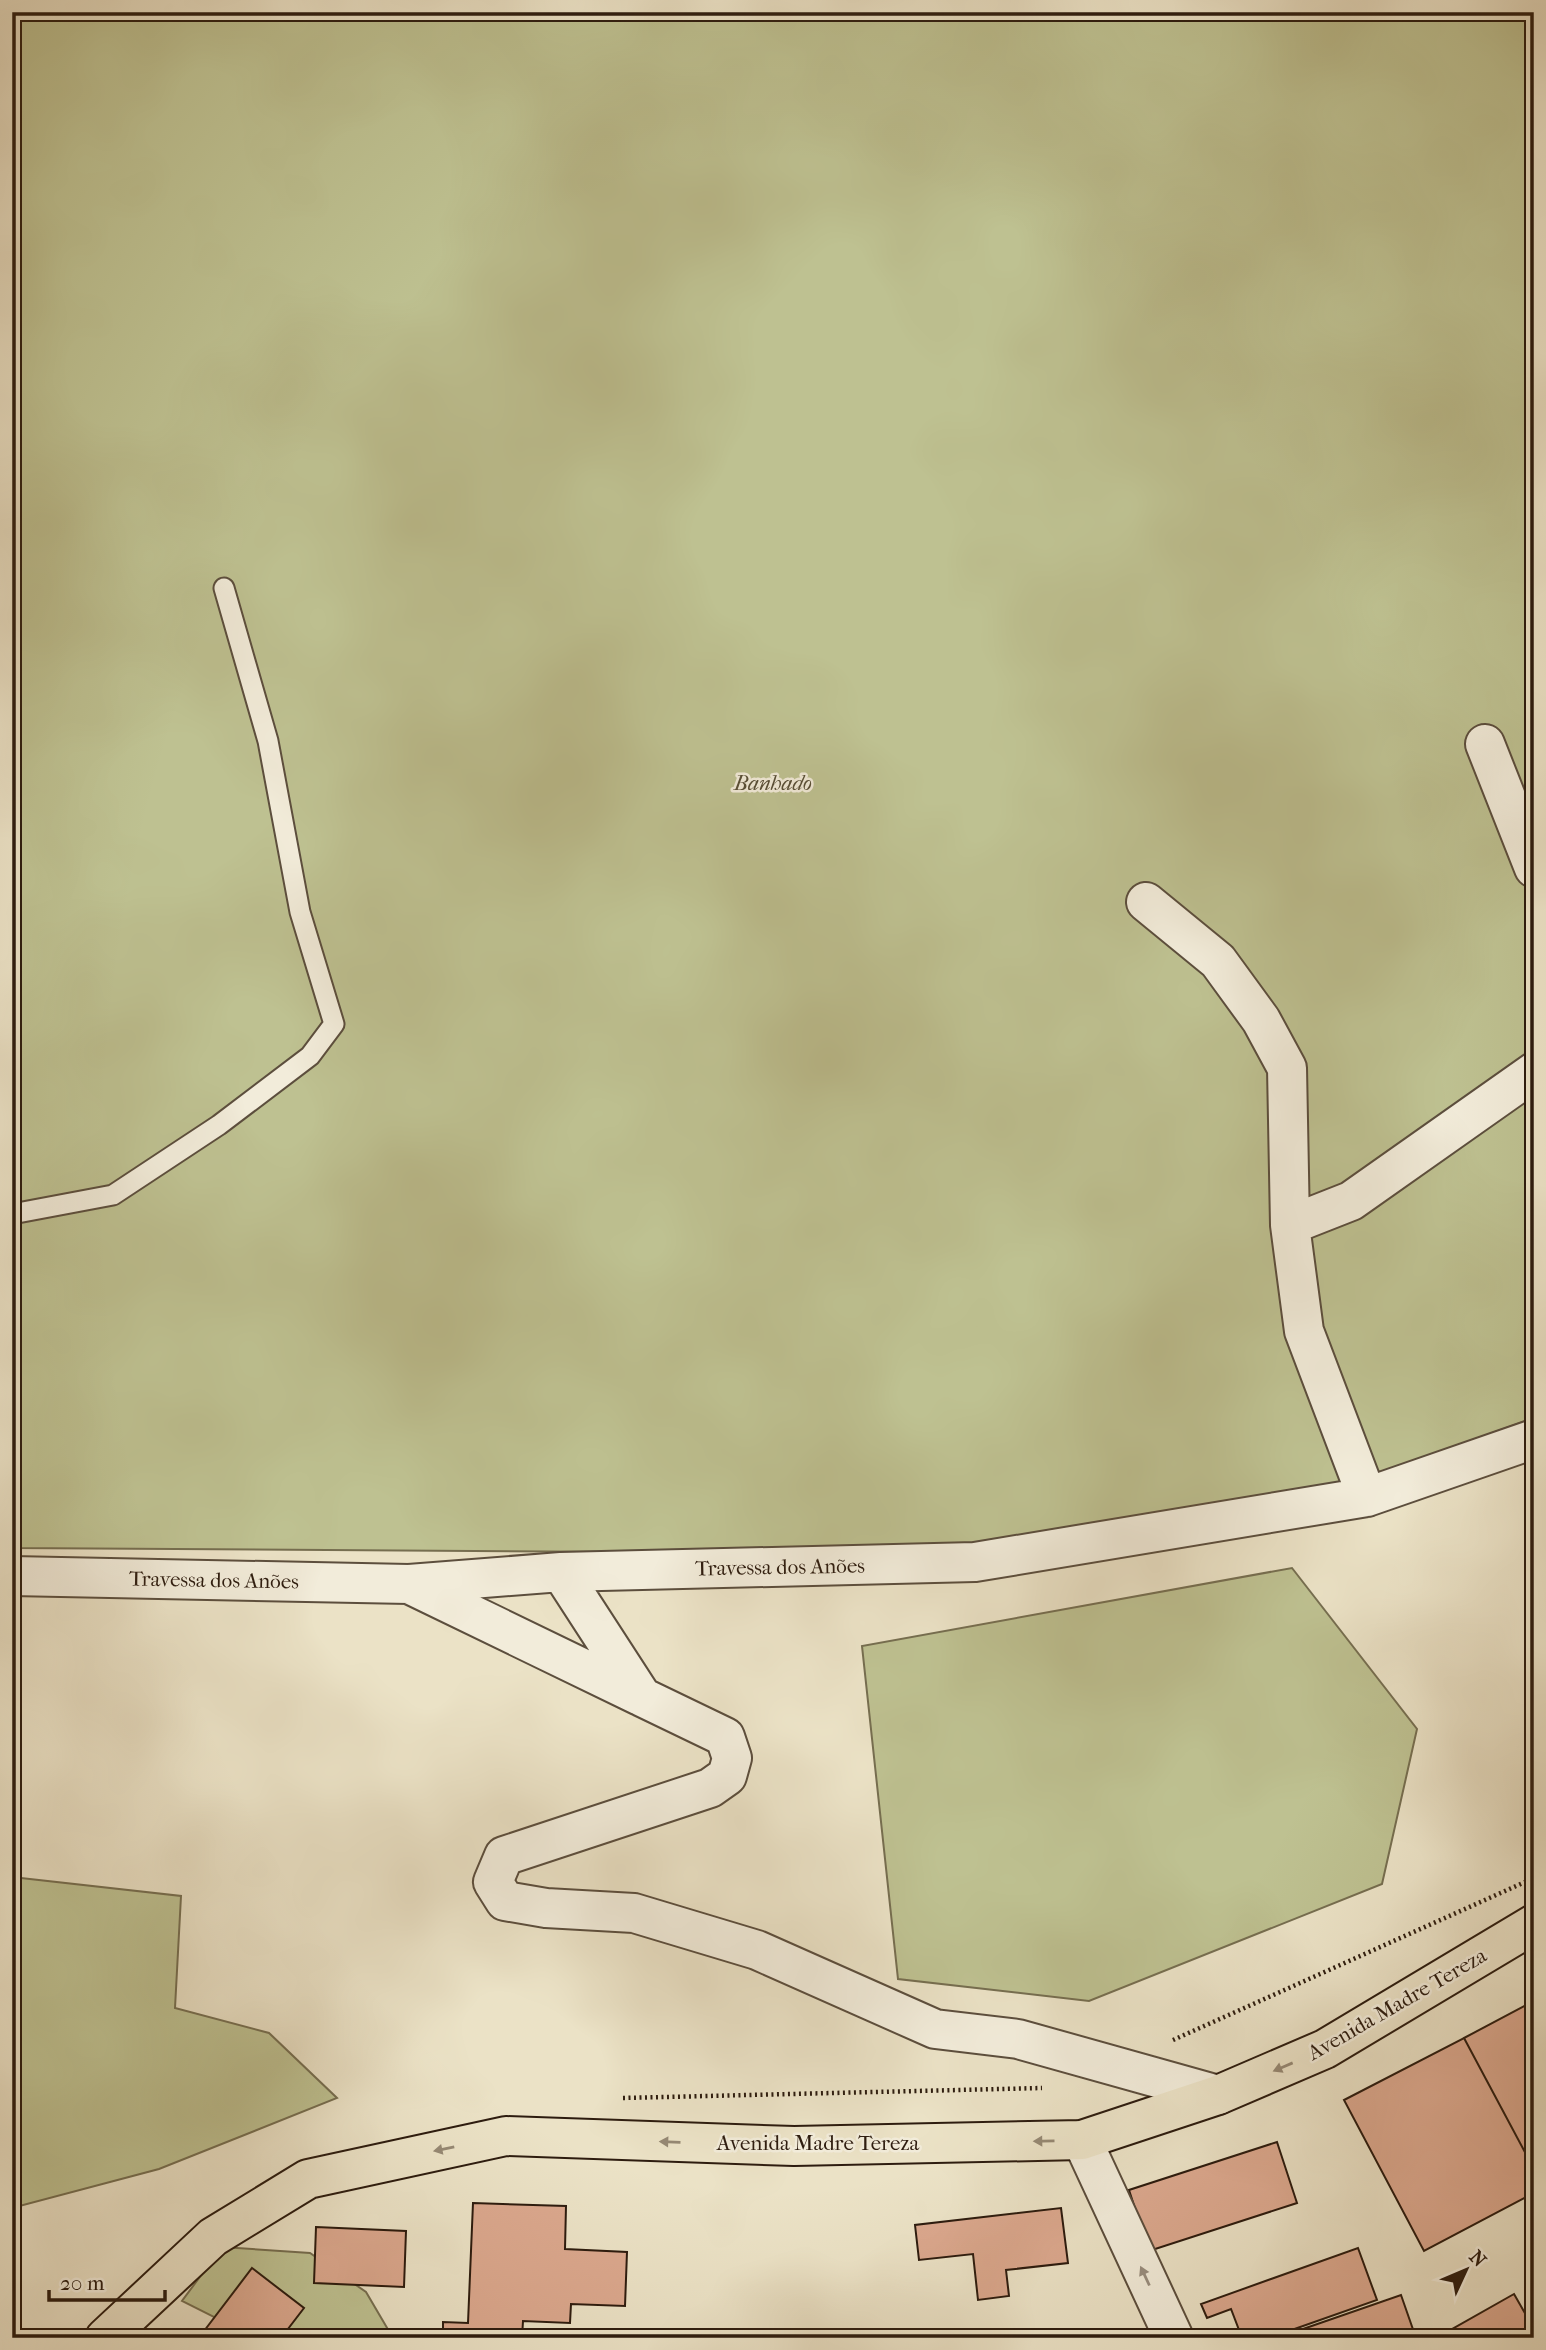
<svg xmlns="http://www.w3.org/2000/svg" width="1546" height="2350" viewBox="0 0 1546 2350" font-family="'IM FELL French Canon',serif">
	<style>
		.green { fill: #bec191; stroke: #766e50; stroke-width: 2 }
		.building { fill: #dba88e; stroke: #2d1c0f; stroke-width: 2 }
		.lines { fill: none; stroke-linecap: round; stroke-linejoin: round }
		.lane-casing { stroke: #5c4e3d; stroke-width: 23 }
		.street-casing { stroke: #5c4e3d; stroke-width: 42 }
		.primary-casing { stroke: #2d1c0f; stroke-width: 42 }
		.path { stroke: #2d1c0f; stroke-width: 4.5; stroke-dasharray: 2 3.5; stroke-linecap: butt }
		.lane { stroke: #f2ecda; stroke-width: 19 }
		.street { stroke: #f2ecda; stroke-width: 38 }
		.primary { stroke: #ebe2c6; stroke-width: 38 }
		.oneway { fill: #968974 }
		.oneway2 { fill: #998e7f }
		.labels { text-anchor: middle; stroke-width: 5; stroke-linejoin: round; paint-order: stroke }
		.park-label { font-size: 21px; font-style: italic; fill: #584e36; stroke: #f2ecda }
		.street-label { font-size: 21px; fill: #2d1c0f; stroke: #f2ecda }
	</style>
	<rect width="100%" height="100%" fill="#ebe2c6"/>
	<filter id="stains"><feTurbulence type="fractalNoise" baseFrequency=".00286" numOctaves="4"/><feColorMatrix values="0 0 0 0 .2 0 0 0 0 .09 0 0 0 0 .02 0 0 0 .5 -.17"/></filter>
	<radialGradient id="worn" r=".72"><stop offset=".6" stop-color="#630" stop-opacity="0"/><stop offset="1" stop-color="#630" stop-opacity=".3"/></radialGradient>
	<path class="green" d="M12,12H1534V1418L1372,1476L961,1554L12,1548Z
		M1292,1568L1417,1729L1382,1884L1089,2001L898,1979L862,1646Z
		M12,1877L181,1896L175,2008L269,2033L337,2098L159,2169L12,2208Z
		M222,2247L310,2253L366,2292L393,2338H256L182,2301Z"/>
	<path class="building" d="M1534,2001V2169L1464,2038Z
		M1464,2038L1534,2169V2193L1424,2251L1344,2100Z
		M1277,2142L1297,2203L1149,2251L1129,2190Z
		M473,2203L566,2206L565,2249L627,2252L625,2306L571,2304L570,2323L523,2321L522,2338H443V2322L468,2323Z
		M1061,2208L1068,2263L1006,2270L1009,2296L978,2300L973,2254L919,2260L915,2225Z
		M316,2227L406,2231L404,2287L314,2283Z
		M1358,2248L1377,2300L1269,2338H1217L1239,2330L1231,2309L1207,2318L1201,2304Z
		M252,2268L304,2308L281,2338H205L201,2335Z
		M1514,2294L1534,2329V2338H1450L1447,2332Z
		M1401,2295L1416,2338H1277Z"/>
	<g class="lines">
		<defs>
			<path id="lane" d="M12,1214L113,1195L219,1125L310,1056L334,1024L300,912L268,741L224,588"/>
			<path id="street" d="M1485,744L1534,868
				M1146,902L1218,961L1261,1020L1287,1068L1290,1225L1304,1331L1367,1497
				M1290,1225L1351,1201L1534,1072
				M561,1572L642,1697L725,1737L732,1758L727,1776L710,1788L504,1856L493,1882L505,1901L546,1908L634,1913L757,1950L935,2029L1018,2039L1218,2095
				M12,1576L409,1584L561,1572L975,1562L1367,1497L1534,1439
				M411,1585L640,1696
				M1082,2140L1174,2338"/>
			<path id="primary" d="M105,2338L213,2237L308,2179L506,2136L794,2146L1082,2140L1218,2095L1325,2049L1534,1924"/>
		</defs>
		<use href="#lane" class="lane-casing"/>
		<use href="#street" class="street-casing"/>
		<use href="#primary" class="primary-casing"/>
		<path class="path" d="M1173,2040L1534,1878
			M623,2098L1042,2088"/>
		<use href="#lane" class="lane"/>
		<use href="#street" class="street"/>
		<use href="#primary" class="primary"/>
	</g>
	<defs><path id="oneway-solid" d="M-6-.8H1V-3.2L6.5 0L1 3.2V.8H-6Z" transform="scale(1.75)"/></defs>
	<g class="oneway">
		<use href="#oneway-solid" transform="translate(1283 2067) rotate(157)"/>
		<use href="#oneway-solid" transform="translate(1044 2141) rotate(179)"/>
		<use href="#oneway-solid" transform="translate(670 2142) rotate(-178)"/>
		<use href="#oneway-solid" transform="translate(444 2149) rotate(168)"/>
	</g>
	<use class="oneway2" href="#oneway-solid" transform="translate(1145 2276) rotate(-115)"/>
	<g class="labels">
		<g class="park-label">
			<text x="773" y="790">Banhado</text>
		</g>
		<g class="street-label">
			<text transform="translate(780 1567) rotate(-1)" y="7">Travessa dos Anões</text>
			<text transform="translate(214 1580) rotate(1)" y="7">Travessa dos Anões</text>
			<text transform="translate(1397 2004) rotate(-30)" y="7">Avenida Madre Tereza</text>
			<text x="818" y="2150">Avenida Madre Tereza</text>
		</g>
	</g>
	<rect width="1546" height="2350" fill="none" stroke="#ebe2c6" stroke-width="42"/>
	<rect x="14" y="14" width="1518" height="2322" fill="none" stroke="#2d1c0f" stroke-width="3.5"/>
	<rect x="21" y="21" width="1504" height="2308" fill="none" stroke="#2d1c0f" stroke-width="2"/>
	<g transform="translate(1466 2270) rotate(46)" stroke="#f2ecda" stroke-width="5" paint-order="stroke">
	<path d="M0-5L12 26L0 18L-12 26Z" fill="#2d1c0f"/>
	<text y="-10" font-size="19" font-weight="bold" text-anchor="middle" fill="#2d1c0f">N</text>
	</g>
	<path d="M49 2290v10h116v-10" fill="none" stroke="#2d1c0f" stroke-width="3.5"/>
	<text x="60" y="2290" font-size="21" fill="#2d1c0f" stroke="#f2ecda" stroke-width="5" paint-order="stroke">20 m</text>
	<rect width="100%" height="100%" filter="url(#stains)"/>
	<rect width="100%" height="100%" fill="url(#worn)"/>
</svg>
